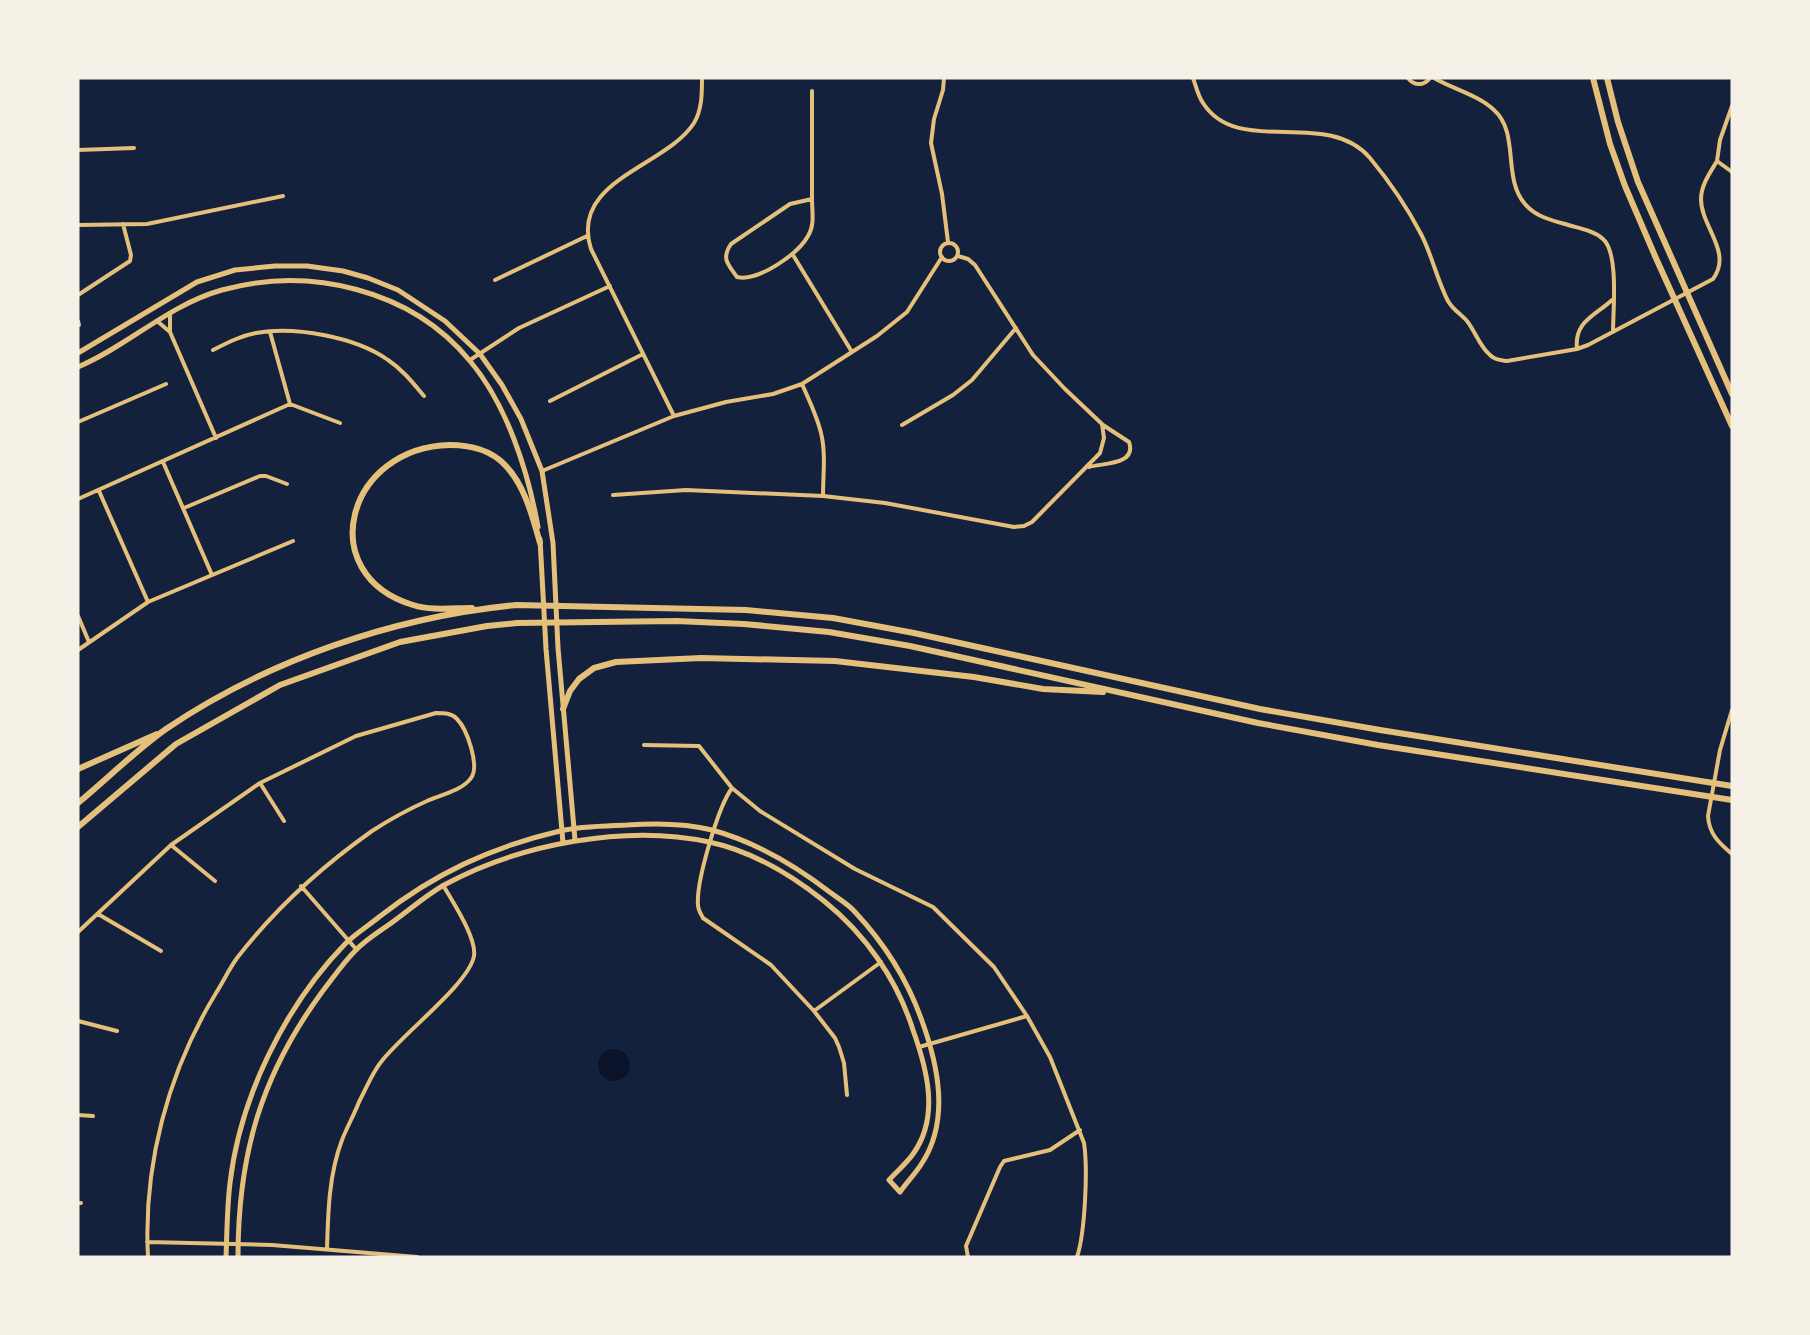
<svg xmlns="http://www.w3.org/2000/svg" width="1810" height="1335" viewBox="0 0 1810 1335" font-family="'Zilla Slab',serif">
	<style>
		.water { fill: #0b132b }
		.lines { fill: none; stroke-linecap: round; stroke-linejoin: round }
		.minor { stroke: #e5c07b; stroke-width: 4 }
		.tertiary { stroke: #e5c07b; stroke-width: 5 }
		.primary { stroke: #e5c07b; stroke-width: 6 }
	</style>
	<rect width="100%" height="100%" fill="#14213d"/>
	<path class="water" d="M598 1065a16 16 0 1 1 32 0a16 16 0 1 1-32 0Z"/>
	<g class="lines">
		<path class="minor" d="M944,78L943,90L934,119L931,143L942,194L948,242
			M1193,78C1196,86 1198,96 1203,103C1238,158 1326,107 1370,158C1389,181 1407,207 1421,234C1432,255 1437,280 1448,301C1453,310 1461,314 1467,321C1475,331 1480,347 1490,355C1495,360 1500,360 1507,361L1577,349L1588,345L1713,279C1733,252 1701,227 1701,199C1701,185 1710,173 1717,161L1732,172
			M1408,78C1414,86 1424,86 1430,78
			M1434,78C1453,89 1478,95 1494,110C1520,133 1502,178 1525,204C1535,216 1550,220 1565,224C1577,228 1593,230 1603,239C1619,253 1613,311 1613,332
			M812,91V199
			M78,150L134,148
			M1717,161L1720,140L1732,106
			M812,199C812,212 815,225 808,236C798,254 758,282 737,277C728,264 721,259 731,244L790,204Z
			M78,225L147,224L283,196
			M940 252a9 9 0 1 1 18 0a9 9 0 1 1-18 0Z
			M793,255L852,352
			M495,280L587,236
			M78,295L130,261L131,255L123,224
			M170,313V332L216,438
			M78,321L79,325
			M157,321L170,332
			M270,332L290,404
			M1577,349C1574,321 1595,316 1612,300
			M213,350C227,343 240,336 256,333C295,326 356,337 388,360C403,370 413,383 424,396
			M470,360L519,328L610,286
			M802,384C809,400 817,416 821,433C826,453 823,475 823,496
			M550,401L643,354
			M674,416L591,249C569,180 666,167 694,123C702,110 702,93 702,78
			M78,422L166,384
			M902,425L953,395L972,380L1016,328
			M163,462L212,575
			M1089,467C1103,463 1137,465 1129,442L1103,425
			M542,471L674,416L726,402L773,394L802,384L877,336L907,312L942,257
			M99,491L148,602
			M613,495L686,490L823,496L885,503L1014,527L1024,526L1032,522L1100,453L1104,438L1102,424L1065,389L1033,355L975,265L968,259L958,256
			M78,499L290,404L340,423
			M184,508L260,476H266L287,484
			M78,616L89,642
			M78,650L148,602L293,541
			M1732,710L1720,750L1708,816C1709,834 1719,843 1732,854
			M644,745L699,746L732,788L760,811L855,869L933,907L994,967L1027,1016L1050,1057L1084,1143C1088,1169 1085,1233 1077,1257
			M260,783L284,821
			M732,788C718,807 696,882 698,905C698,910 701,914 703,918L771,965L814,1011L835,1038L839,1047L844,1063L847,1095
			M171,845L215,881
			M301,886L356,949
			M98,914L161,951
			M78,932L171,845L260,783L356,736L436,713C444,713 452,713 457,719C467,729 480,766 471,778C463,790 441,795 427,801C409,809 389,820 372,831C321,867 275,909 237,958C229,969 223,982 216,993C168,1072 143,1165 148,1257
			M814,1011L881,962
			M78,1021L117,1031
			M919,1047L1027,1016
			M78,1115L93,1116
			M78,1203H81
			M147,1242L272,1245L417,1257
			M327,1249C328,1212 329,1174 342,1140C347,1127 354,1115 359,1102C366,1089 372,1073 381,1062C401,1035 469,984 474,956C477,938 452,901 443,885
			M968,1257L966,1246L1000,1167L1004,1161L1050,1150L1080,1130"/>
		<path class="tertiary" d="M78,353L197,282L235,270L275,266H307L343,271L368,278L398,290L445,321L480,354L502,385L521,419L542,471L553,543L558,648L575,840
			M78,367C128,346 168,305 222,290C309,266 411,289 470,361C507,405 528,471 538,527
			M540,539L546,649L563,843
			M226,1257C227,1233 227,1208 230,1183C240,1097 285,1006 345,944C355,934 368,926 379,917C434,874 491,847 560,831C581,826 605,826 627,825C655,823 685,823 712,830C756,842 796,866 831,893C839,899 848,904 855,912C884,943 908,981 922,1021C938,1065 950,1120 922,1163C916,1173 907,1182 900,1192L889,1180C896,1172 906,1164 913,1154C940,1117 927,1069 913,1030C897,979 865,934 824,901C790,874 752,851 709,842C626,824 520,844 446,884C429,893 413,907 398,918C384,929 367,938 355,951C343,963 333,978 322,992C261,1075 238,1155 238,1257"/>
		<path class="primary" d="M1593,78L1610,144L1625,186L1655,256L1732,426
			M1607,78L1618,122L1638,182L1732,394
			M472,608C453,608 431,611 413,605C312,574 347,447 450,445C469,445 491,450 505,465C525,486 532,515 540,543
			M563,709L570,691L579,679L594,668L616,662L701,658L835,661L974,677L1043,689L1103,692
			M78,769L157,734
			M78,803C107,779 135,751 166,729C268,660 393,617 516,605L746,610L833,618L914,633L1260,709L1380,730L1732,786
			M78,827L176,744L280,685L400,642L487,626L517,623L676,621L744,624L829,632L910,646L1258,723L1378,745L1732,800"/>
	</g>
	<rect width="1810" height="1335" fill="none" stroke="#f6f1e7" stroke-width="159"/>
</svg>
